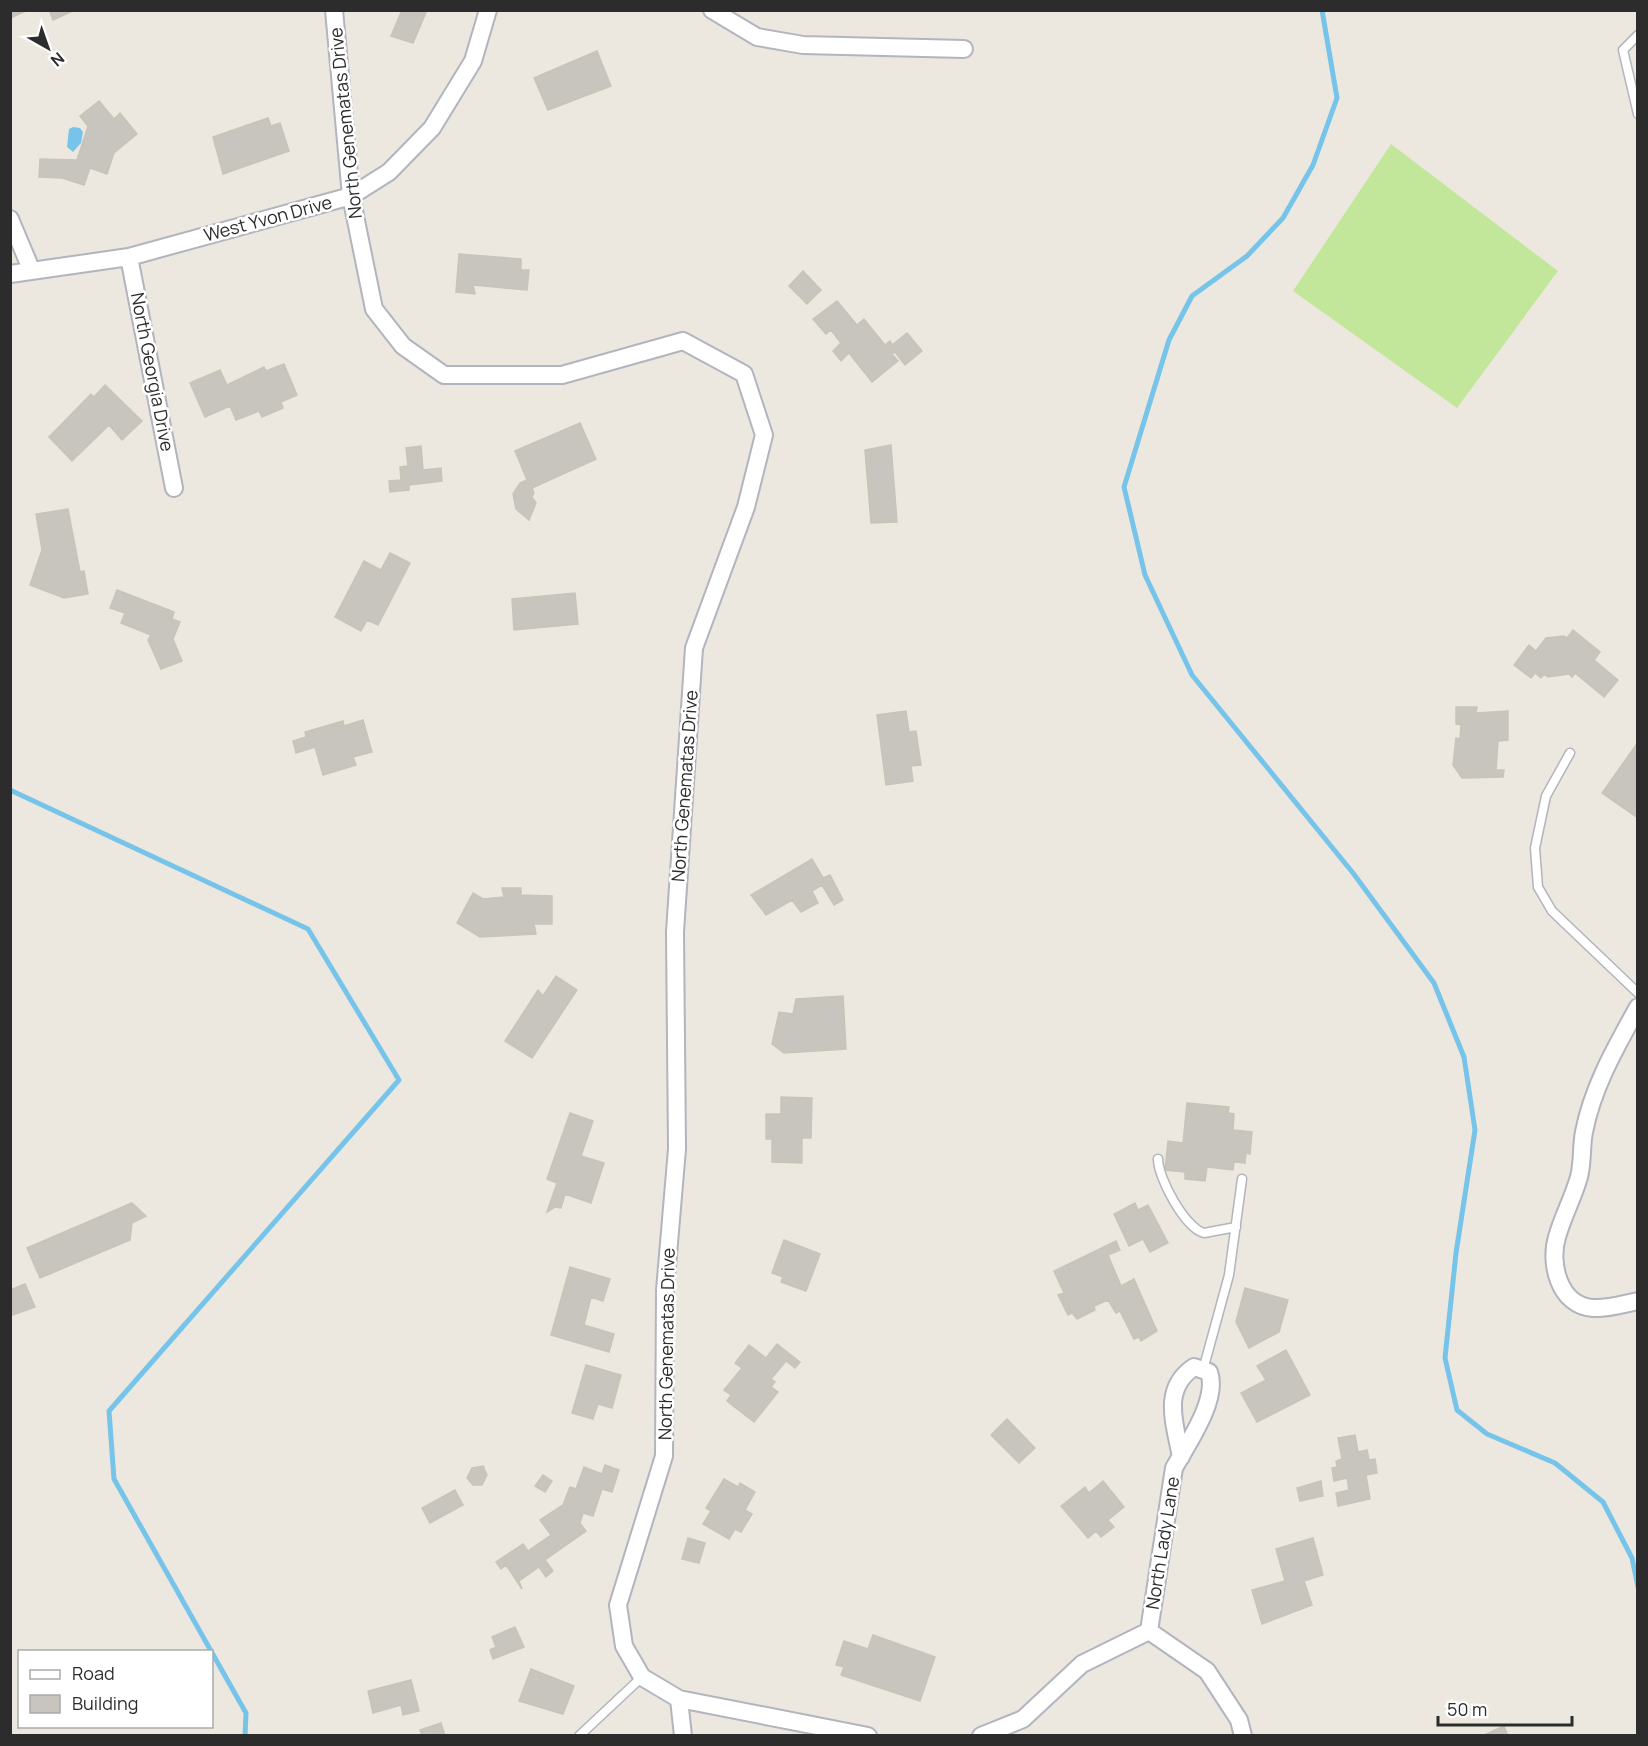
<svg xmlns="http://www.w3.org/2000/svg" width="1648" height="1746" viewBox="0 0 1648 1746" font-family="Manrope,sans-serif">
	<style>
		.pitch { fill: #c2e79a }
		.water { fill: #77c4ea }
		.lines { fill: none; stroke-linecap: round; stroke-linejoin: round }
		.stream { stroke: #77c4ea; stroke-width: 5 }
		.building { fill: #c8c4be; stroke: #c8c4b8; stroke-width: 1.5 }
		.lane-casing { stroke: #b2b4be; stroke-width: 11 }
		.street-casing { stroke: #b2b4be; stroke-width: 20 }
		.lane { stroke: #fff; stroke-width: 8 }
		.street { stroke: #fff; stroke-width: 16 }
		.labels { text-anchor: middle; stroke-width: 5; stroke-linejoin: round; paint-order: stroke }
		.street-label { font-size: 18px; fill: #2c2c2c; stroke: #fff }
	</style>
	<rect width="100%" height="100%" fill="#ede8df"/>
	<path class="pitch" d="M1391,144L1558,271L1457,408L1293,291Z"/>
	<path class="water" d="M73,127L80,128L83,132L81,143L73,152L67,147L69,129Z"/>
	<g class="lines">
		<path class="stream" d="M1322,10L1337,98L1313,165L1283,218L1247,256L1192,296L1169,340L1124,487L1145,575L1192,675L1353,873L1434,983L1464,1057L1475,1130L1456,1253L1445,1358L1457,1410L1487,1434L1555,1463L1603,1502L1632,1558L1638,1587
			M10,790L308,929L399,1080L109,1411L114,1479L246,1713L245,1736"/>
	</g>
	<path class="building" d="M10,10H28L10,18Z
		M49,10H75L53,20Z
		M402,10H427L413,43L391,36Z
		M597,51L611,86L548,110L534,78Z
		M99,101L114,119L120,113L137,134L114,153L107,174L90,168L84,185L62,178L39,177L40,159L77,160L88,126L80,116Z
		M268,118L271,126L280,123L289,151L223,174L213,137Z
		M459,254L521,259V270H529L527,290L473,285L475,294L456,292Z
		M803,271L821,290L807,304L789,286Z
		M837,301L857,325L864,319L885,345L890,341L892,345L907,333L922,351L905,365L895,352L892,354L898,361L872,382L849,353L841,361L833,351L841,343L831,330L826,334L813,319Z
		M284,364L297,395L281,402L283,408L262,417L259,411L236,420L230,406L205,417L190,383L220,370L227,385L264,367L266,371Z
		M105,385L142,421L122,440L109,425L72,461L49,437L91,394L94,397Z
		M580,423L596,459L532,488L534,493L532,497L536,503L529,520L516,509L513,494L520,483L527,480L515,451Z
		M891,445L897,522L871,523L865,450Z
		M421,446L423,470L441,468L442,481L409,485V490L390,492L389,481L401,480L400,467L408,466L406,448Z
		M68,509L80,572L84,571L88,594L64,598L30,585L42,550L36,514Z
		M390,553L410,563L378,625L367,620L361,631L335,617L364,561L381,570Z
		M117,590L174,612L172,619L180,622L173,639L182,661L161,669L148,640L151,635L121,623L125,613L110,608Z
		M575,593L578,624L514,630L512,599Z
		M1573,630L1600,652L1594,660L1618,680L1604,697L1575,673L1572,677L1569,674L1548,677L1544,674L1541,678L1535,673L1531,678L1514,665L1529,645L1536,651L1546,638L1564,636L1567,638Z
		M1456,707H1477L1476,713L1508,711V740L1498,741L1496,770H1504L1503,777L1462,778L1453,765L1456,738L1460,739L1461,725L1456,724Z
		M906,711L909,732L916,731L921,765L911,766L913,781L886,785L877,715Z
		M363,720L372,752L353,757L356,765L323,775L315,747L296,753L293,741L306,737L305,732L343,721L344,726Z
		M1636,745L1638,746V818L1602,793Z
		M812,859L823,878L830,875L843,900L834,905L822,885L812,891L818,903L801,912L792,900L766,915L751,895Z
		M502,888H521V895L552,896V924H534L536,934L480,937L457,923L473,893L483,899L504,897Z
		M556,976L577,990L532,1058L505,1041L538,990L543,996Z
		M843,996L846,1049L784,1053L772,1044L779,1012L793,1014L796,999Z
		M781,1097L812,1098L811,1138H802V1163L772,1162V1139H766V1114H781Z
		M1187,1103L1229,1107L1228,1113L1234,1114L1233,1130L1252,1132L1250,1154L1246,1153L1245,1163L1234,1162L1233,1170L1207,1167L1205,1181L1185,1179V1172L1165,1170L1168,1141L1183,1143Z
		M570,1113L593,1121L581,1156L604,1163L591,1203L565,1194L561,1208L555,1207L547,1212L557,1183L547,1179Z
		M132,1203L146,1216L132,1223L130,1240L40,1278L27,1248Z
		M1135,1203L1138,1210L1148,1205L1168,1243L1150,1252L1143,1239L1129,1246L1114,1214Z
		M784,1240L820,1254L806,1291L781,1282L783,1277L772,1273Z
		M1116,1241L1120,1250L1108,1255L1121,1286L1134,1279L1157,1331L1141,1341L1139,1337L1134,1339L1120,1311L1116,1313L1108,1300L1094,1306L1095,1310L1077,1319L1072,1313L1068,1315L1058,1295L1064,1293L1054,1271Z
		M570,1267L610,1279L603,1301L591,1297L584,1325L614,1334L609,1352L551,1335Z
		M25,1284L35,1307L10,1316V1290Z
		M1245,1288L1288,1300L1279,1332L1249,1348L1236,1322Z
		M777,1344L800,1362L795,1368L786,1361L771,1379L775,1382L771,1387L778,1392L754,1422L727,1401L731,1395L724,1390L742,1368L735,1363L749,1345L766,1358Z
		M1286,1350L1310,1395L1257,1422L1241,1393L1266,1380L1257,1366Z
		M586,1365L621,1375L612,1408L598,1404L593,1419L572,1413Z
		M1007,1419L1035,1448L1019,1463L991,1435Z
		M1355,1435L1358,1452L1367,1450L1369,1460L1375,1459L1377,1473L1366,1475L1370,1499L1338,1506L1336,1493L1349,1490L1347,1478L1334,1481L1332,1468L1337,1467L1336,1461L1342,1459L1338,1438Z
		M605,1465L619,1470L612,1492L602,1489L593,1516L583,1513L580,1523L586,1531L545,1560L553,1571L546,1577L539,1567L519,1581L522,1589L506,1565L501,1569L496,1562L523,1544L528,1551L551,1535L540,1520L563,1505L570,1487L576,1489L584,1467L602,1474Z
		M483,1466L487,1475L482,1485H473L467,1478L472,1468Z
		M543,1475L552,1481L545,1492L535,1486Z
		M724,1479L738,1487L740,1483L755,1492L745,1510L752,1514L741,1532L735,1529L729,1539L703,1524L711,1511L706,1508Z
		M1103,1481L1124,1507L1108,1520L1114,1527L1101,1537L1096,1531L1088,1538L1061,1506L1085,1487L1089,1493Z
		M1321,1481L1323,1496L1300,1501L1297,1488Z
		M455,1490L463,1505L430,1523L422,1508Z
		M688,1538L705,1543L699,1563L682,1559Z
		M1313,1538L1323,1575L1304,1581L1312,1605L1262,1624L1252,1590L1285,1581L1276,1549Z
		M515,1627L524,1647L493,1659L490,1650L496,1647L492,1637Z
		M873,1635L935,1657L920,1701L841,1675L844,1667L836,1665L844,1641L868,1649Z
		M531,1669L574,1686L563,1714L519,1701Z
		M411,1680L419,1711L403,1715L401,1705L373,1713L368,1691Z
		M441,1723L445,1736H422L420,1730Z
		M1504,1726L1508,1736H1486V1734Z"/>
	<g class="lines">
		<defs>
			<path id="lane" d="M1638,35L1623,50L1638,114
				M1570,753L1546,796L1535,848L1538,887L1552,911L1638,993
				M1158,1159C1158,1178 1185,1228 1204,1233L1236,1227
				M1203,1370L1229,1275L1242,1179
				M579,1736L642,1677"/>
			<path id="street" d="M334,10L351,196L374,309L403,346L444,375H562L683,341L744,374L764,435L746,507L694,648L675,932L677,1149L665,1290L664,1456L618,1605L624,1646L642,1677L679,1699L868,1736
				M712,10L757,37L803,45L964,49
				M10,219L31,269
				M129,257L174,488
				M10,274L129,257L351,196L389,172L432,128L473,61L488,10
				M1638,1007C1616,1047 1593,1086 1584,1132C1581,1147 1583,1162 1579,1177C1573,1198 1563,1216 1557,1237C1549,1263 1559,1306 1593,1308C1608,1309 1623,1304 1638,1301
				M1149,1631L1174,1468C1188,1443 1219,1399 1209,1372L1194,1367C1161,1389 1175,1424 1181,1457
				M679,1699L683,1736
				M981,1736L1023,1719L1082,1664L1149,1631L1207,1671L1239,1720L1243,1736"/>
		</defs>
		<use href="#lane" class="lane-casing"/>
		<use href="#street" class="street-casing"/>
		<use href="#lane" class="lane"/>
		<use href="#street" class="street"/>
	</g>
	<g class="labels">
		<g class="street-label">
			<text transform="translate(346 123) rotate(-96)" y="6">North Genematas Drive</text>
			<text transform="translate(268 219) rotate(-15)" y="6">West Yvon Drive</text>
			<text transform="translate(152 372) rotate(79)" y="6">North Georgia Drive</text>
			<text transform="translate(685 786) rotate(-86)" y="6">North Genematas Drive</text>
			<text transform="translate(667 1344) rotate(-89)" y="6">North Genematas Drive</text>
			<text transform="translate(1163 1543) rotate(-81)" y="6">North Lady Lane</text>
		</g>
	</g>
	<rect width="1648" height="1746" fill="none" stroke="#2c2c2c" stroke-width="24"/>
	<rect x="18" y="1650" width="195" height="78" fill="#ffffff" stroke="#ababab" stroke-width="1.5"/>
	<rect x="30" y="1670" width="30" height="9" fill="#ffffff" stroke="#ababab" stroke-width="1.5"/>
	<text x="72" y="1680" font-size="18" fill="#2c2c2c">Road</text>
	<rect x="30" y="1695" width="30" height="18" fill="#c8c4be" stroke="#ababab" stroke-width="1.5"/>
	<text x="72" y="1710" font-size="18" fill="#2c2c2c">Building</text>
	<g transform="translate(48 48) rotate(140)" stroke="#ffffff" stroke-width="4.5" paint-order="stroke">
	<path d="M0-4.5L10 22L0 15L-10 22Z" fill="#2c2c2c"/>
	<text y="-9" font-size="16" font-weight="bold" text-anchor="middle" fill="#2c2c2c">N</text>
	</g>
	<path d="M1438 1716v9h134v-9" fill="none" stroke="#2c2c2c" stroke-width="3"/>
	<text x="1447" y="1716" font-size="18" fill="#2c2c2c" stroke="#ffffff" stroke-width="4.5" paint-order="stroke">50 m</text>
</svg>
